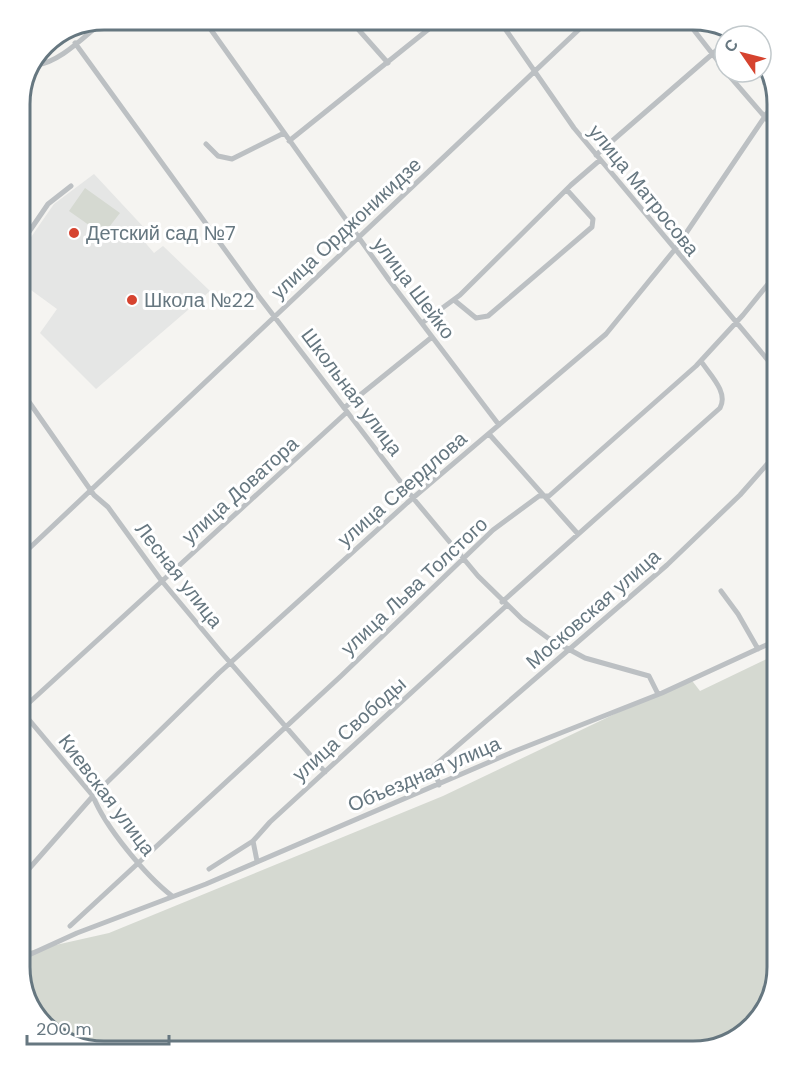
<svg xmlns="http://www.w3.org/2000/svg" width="797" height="1071" viewBox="0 0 797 1071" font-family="'DM Sans',sans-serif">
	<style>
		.built { fill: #e5e6e5 }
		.green { fill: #d5d9d1 }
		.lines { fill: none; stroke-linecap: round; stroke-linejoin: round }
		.minor { stroke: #bcc0c3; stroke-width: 5 }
		.poi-dot { fill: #d6432f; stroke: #fff; stroke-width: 2 }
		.labels { text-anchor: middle; stroke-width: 6; stroke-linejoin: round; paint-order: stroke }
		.street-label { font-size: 20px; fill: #667780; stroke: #fff }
		.poi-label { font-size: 20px; fill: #667780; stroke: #fff; text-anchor: start }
		.rim { fill: none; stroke: #667780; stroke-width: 3 }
	</style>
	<rect width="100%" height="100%" fill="#f5f4f1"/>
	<path class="built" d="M94,174L149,233L142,239L154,253L163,246L210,291L96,389L40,333L57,309L20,282V253L54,204Z"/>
	<path class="green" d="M85,188L120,213L103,235L69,211Z
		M777,654V968L766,1009L740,1037L694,1051H99C87,1048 73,1046 63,1041C33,1025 20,985 20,953L109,933L443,796L690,678L700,691Z"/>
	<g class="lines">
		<path class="minor" d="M204,20L389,280L499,425
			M350,20L388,63
			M499,20L574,128L777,371
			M686,20L725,70
			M731,36L736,31
			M75,43L257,294L413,498L478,576L522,619L548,638L585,658L649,676L658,694
			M36,65C61,62 85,35 105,20
			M726,72L777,131
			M26,85L34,75V69
			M289,141L440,20
			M206,144L218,156L232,159L284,133
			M596,155L725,43
			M20,245L48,204L71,186
			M454,300L476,318L488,316L592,227L593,219L567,190
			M422,323L460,295L571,185L600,160
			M20,389L94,495L108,507L161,580L221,652L325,772
			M344,408L432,337
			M489,434L578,534
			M20,557L589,20
			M777,575L770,559L777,547
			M721,591L738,614L758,649
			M502,602L720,408C729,392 709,374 701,361
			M20,709L93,796C105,827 146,876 172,896
			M20,711L347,412
			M439,785L434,766L667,565L740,495L777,453
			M253,841L257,861
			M209,869L253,841L270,822L506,606
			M20,879L93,796L219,673L407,503L606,334L676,248L776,100
			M70,926L341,676L493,530L539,496H549L696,366L743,315L777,273
			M20,959L77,933L206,884L515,751L662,693L777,640"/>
	</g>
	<g class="poi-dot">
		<circle cx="74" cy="233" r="6"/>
		<circle cx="132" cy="300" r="6"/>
	</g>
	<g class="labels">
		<g class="street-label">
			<text transform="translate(644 190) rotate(51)" y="7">улица Матросова</text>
			<text transform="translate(346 228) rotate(-43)" y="7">улица Орджоникидзе</text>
			<text transform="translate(414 288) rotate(53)" y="7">улица Шейко</text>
			<text transform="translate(352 392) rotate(53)" y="7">Школьная улица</text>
			<text transform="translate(402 489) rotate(-41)" y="7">улица Свердлова</text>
			<text transform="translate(240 490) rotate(-42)" y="7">улица Доватора</text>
			<text transform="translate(179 575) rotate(52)" y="7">Лесная улица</text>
			<text transform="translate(414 586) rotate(-43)" y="7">улица Льва Толстого</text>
			<text transform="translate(593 609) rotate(-41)" y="7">Московская улица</text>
			<text transform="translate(349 729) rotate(-42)" y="7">улица Свободы</text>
			<text transform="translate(424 774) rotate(-23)" y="7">Объездная улица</text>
			<text transform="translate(107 795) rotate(53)" y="7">Киевская улица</text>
		</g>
		<g class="poi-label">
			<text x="86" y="240">Детский сад №7</text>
			<text x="144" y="307">Школа №22</text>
		</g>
	</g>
	<path d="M0 0H797V1071H0ZM104 30H693A74 74 0 0 1 767 104V967A74 74 0 0 1 693 1041H104A74 74 0 0 1 30 967V104A74 74 0 0 1 104 30Z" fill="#fff" fill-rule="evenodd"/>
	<path class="rim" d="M104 30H693A74 74 0 0 1 767 104V967A74 74 0 0 1 693 1041H104A74 74 0 0 1 30 967V104A74 74 0 0 1 104 30Z"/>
	<g transform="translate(743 54) rotate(305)"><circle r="28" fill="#ffffff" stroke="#c2c9cc" stroke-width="1.5"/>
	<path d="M0-4.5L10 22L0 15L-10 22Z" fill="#d6432f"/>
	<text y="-9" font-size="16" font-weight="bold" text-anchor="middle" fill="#667780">С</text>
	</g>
	<path d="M27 1035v9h142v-9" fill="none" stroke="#667780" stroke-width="3"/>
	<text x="36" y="1035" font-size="18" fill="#667780" stroke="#ffffff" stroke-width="4.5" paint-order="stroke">200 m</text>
</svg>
